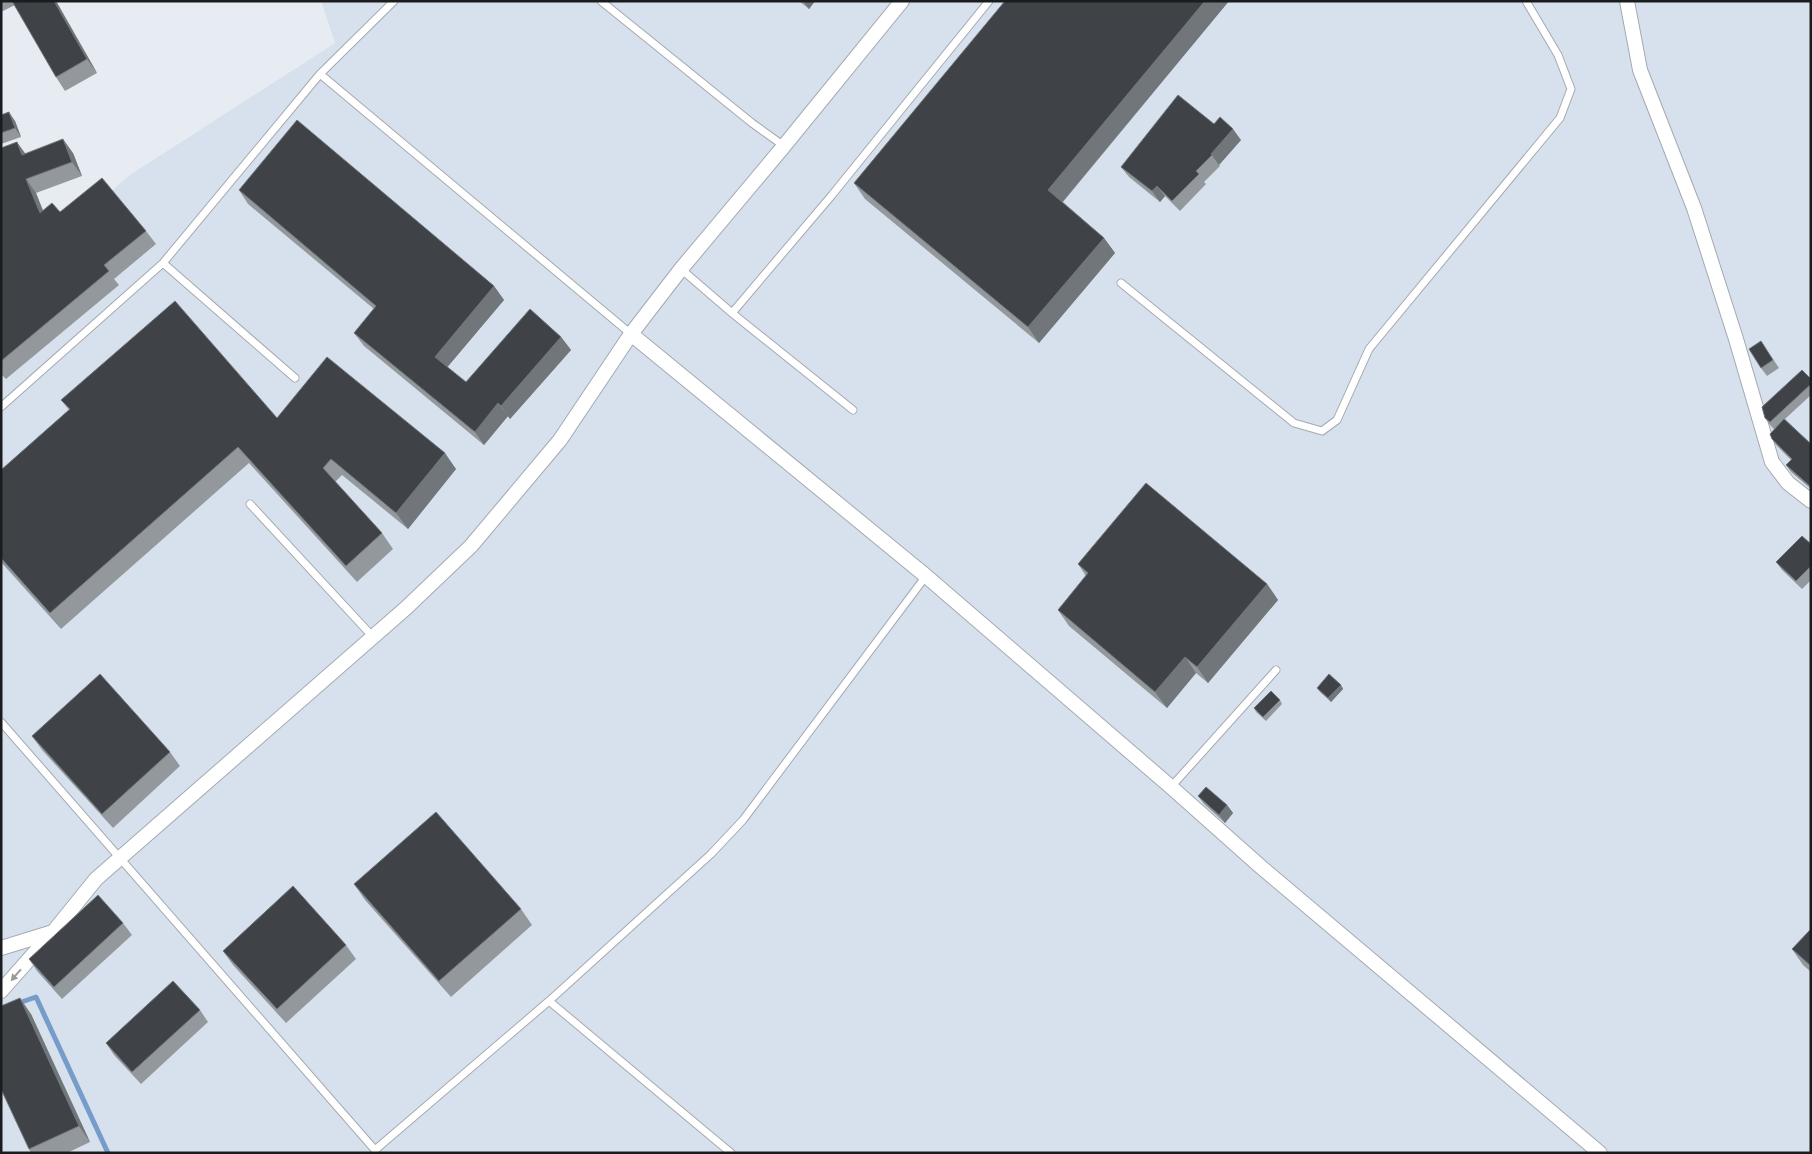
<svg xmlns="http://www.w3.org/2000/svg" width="1812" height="1154" viewBox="0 0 1812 1154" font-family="'Titillium Web',sans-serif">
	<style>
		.built { fill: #d7e1ed }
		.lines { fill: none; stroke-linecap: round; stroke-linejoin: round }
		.stream { stroke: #769cca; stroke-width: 5 }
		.service-casing { stroke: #a5a9af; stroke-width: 9 }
		.minor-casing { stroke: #a5a9af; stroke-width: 16 }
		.service { stroke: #fff; stroke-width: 7 }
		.minor { stroke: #fff; stroke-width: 14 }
		.wall { fill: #93989d }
		.shaded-wall { fill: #71767b }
		.building { fill: #3f4348; stroke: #71767b }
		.oneway { fill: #98999a }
	</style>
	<rect width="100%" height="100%" fill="#e7ecf2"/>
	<path class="built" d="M321,1H1811V1153H1V260L78,220L130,175L335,43Z"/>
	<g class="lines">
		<path class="stream" d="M16,1004L36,997L108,1153"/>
		<defs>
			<path id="service" d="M601,1L752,123L784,146
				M320,74L631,334
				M163,263L295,378
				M681,269L732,313L853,410
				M1121,283L1294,423L1322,431L1337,420L1369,349L1560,118L1571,89L1558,55L1526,1
				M732,313L832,195L989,1
				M1,407L163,263L320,74L394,1
				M250,504L373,637
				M1,722L375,1150L549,1001
				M1171,787L1276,670
				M731,1153L549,1001L711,854L743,820L926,576"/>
			<path id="minor" d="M1627,1L1640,70L1694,208L1736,339L1772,462L1788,483L1811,501
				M631,334L926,576L1171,787L1261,867L1600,1153
				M1,948L53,932
				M1,991L54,931L96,879L406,608L471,546L560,440L631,334L681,269L784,146L902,1"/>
		</defs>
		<use href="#service" class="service-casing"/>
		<use href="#minor" class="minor-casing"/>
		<use href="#service" class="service"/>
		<use href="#minor" class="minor"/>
	</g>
	<path class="wall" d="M1,1H56L97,73L65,91L56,77L15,5L1,12Z
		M799,1H815L809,9Z
		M1005,1H1229L1063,202L1104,238L1115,253L1039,343L865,199L854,183Z
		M1,115L15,121L21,137L1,144Z
		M1214,124L1241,140L1219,165L1220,166L1204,182L1206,184L1180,211L1165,196L1160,202L1129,177L1121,167Z
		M1,148L25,154L73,153L82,176L36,193L43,210L60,212L146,231L156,244L114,279L119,285L6,379L1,374Z
		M239,190L494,286L504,300L447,367L466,382L561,337L571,350L510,419L508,416L484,445L364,346L354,333L374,309L248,204Z
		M1761,341L1779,368L1767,376L1761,368Z
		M1811,379V395L1785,419L1811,444V489L1791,472L1786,465L1791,460L1776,445L1772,439L1774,429L1770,425L1765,418Z
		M61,400L277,418L456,469L408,529L342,475L335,482L382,533L393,549L357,582L249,463L61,629L1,562V470L69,410Z
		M1811,544V580L1802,589L1782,570L1776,562Z
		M1078,564L1267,584L1278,600L1208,683L1196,673L1167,708L1069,626L1058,610L1086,576Z
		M1341,685L1343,689L1331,702L1320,692L1317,688Z
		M1280,700L1282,704L1266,721L1256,712L1254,708Z
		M32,736L170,752L180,766L113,828L42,750Z
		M1198,796L1227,805L1233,813L1225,823L1204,804Z
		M354,884L521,909L532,925L451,997L365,900Z
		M123,923L132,935L62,999L37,971L29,959Z
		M1811,929V972L1803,965L1792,949Z
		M346,945L356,959L286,1023L233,965L223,951Z
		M200,1010L208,1022L141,1084L114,1055L106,1043Z
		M31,1014L90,1142L67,1153H31L29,1149Z"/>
	<path class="shaded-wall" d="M54,1H56L97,73L87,59Z
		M803,1H815L809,9Z
		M1205,1H1229L1059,206L1048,190Z
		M9,112L15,121L21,137L15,128Z
		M1233,129L1241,140L1219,165L1211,154Z
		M63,139L73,153L82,176L72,162Z
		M17,142L27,156L22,155Z
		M26,179L36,193L49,227L40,213Z
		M1157,186L1165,196L1160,202L1152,191Z
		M1104,238L1115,253L1039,343L1028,327Z
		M494,286L504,300L445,370L435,357Z
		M561,337L571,350L510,419L501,406Z
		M498,403L508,416L484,445L475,432Z
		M445,453L456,469L408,529L396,513Z
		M1267,584L1278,600L1208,683L1197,667Z
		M1185,657L1196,673L1167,708L1155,692Z
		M1341,685L1343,689L1331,702L1328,698Z
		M1227,805L1233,813L1225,823L1219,815Z
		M20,998L31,1014L90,1142L79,1126Z"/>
	<path class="building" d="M12,1H54L87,59L56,77Z
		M1005,1H1205L1048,190L1104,238L1028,327L854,183Z
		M1178,95L1214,124L1220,117L1233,129L1211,154L1212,155L1196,171L1199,174L1172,201L1157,186L1152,191L1121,167Z
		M9,112L15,128L1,133V115Z
		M297,120L494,286L435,357L466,382L530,309L561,337L501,406L498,403L475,432L354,333L376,306L239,190Z
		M63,139L72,162L26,179L40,213L52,203L60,212L102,178L146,231L104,265L109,271L1,361V148L17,142L22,155Z
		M175,301L277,418L327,357L445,453L396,513L331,459L323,468L382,533L346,566L238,447L50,613L1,558V470L70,409L61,400Z
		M1761,341L1773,360L1761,368L1749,349Z
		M1802,370L1811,379V384L1770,422L1765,418L1762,407Z
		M1784,419L1811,444V487L1786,465L1792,459L1772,439L1770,434Z
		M1146,483L1267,584L1197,667L1185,657L1155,692L1058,610L1088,573L1078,564Z
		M1802,536L1811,544V566L1796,581L1776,562Z
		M100,674L170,752L102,814L32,736Z
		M1329,674L1341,685L1328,698L1317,688Z
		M1271,691L1280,700L1263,717L1254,708Z
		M1206,787L1227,805L1219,815L1198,796Z
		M436,812L521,909L439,981L354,884Z
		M293,886L346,945L277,1009L223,951Z
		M98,895L123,923L54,987L29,959Z
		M1811,929V966L1792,949Z
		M173,981L200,1010L132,1072L106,1043Z
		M20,998L79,1126L29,1149L1,1089V1006Z"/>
	<defs><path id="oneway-solid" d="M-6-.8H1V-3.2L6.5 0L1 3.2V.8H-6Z" transform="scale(1.25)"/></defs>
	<use class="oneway" href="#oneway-solid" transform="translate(16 975) rotate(131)"/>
	<rect width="1812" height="1154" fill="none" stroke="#1a1c1e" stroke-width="5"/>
</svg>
